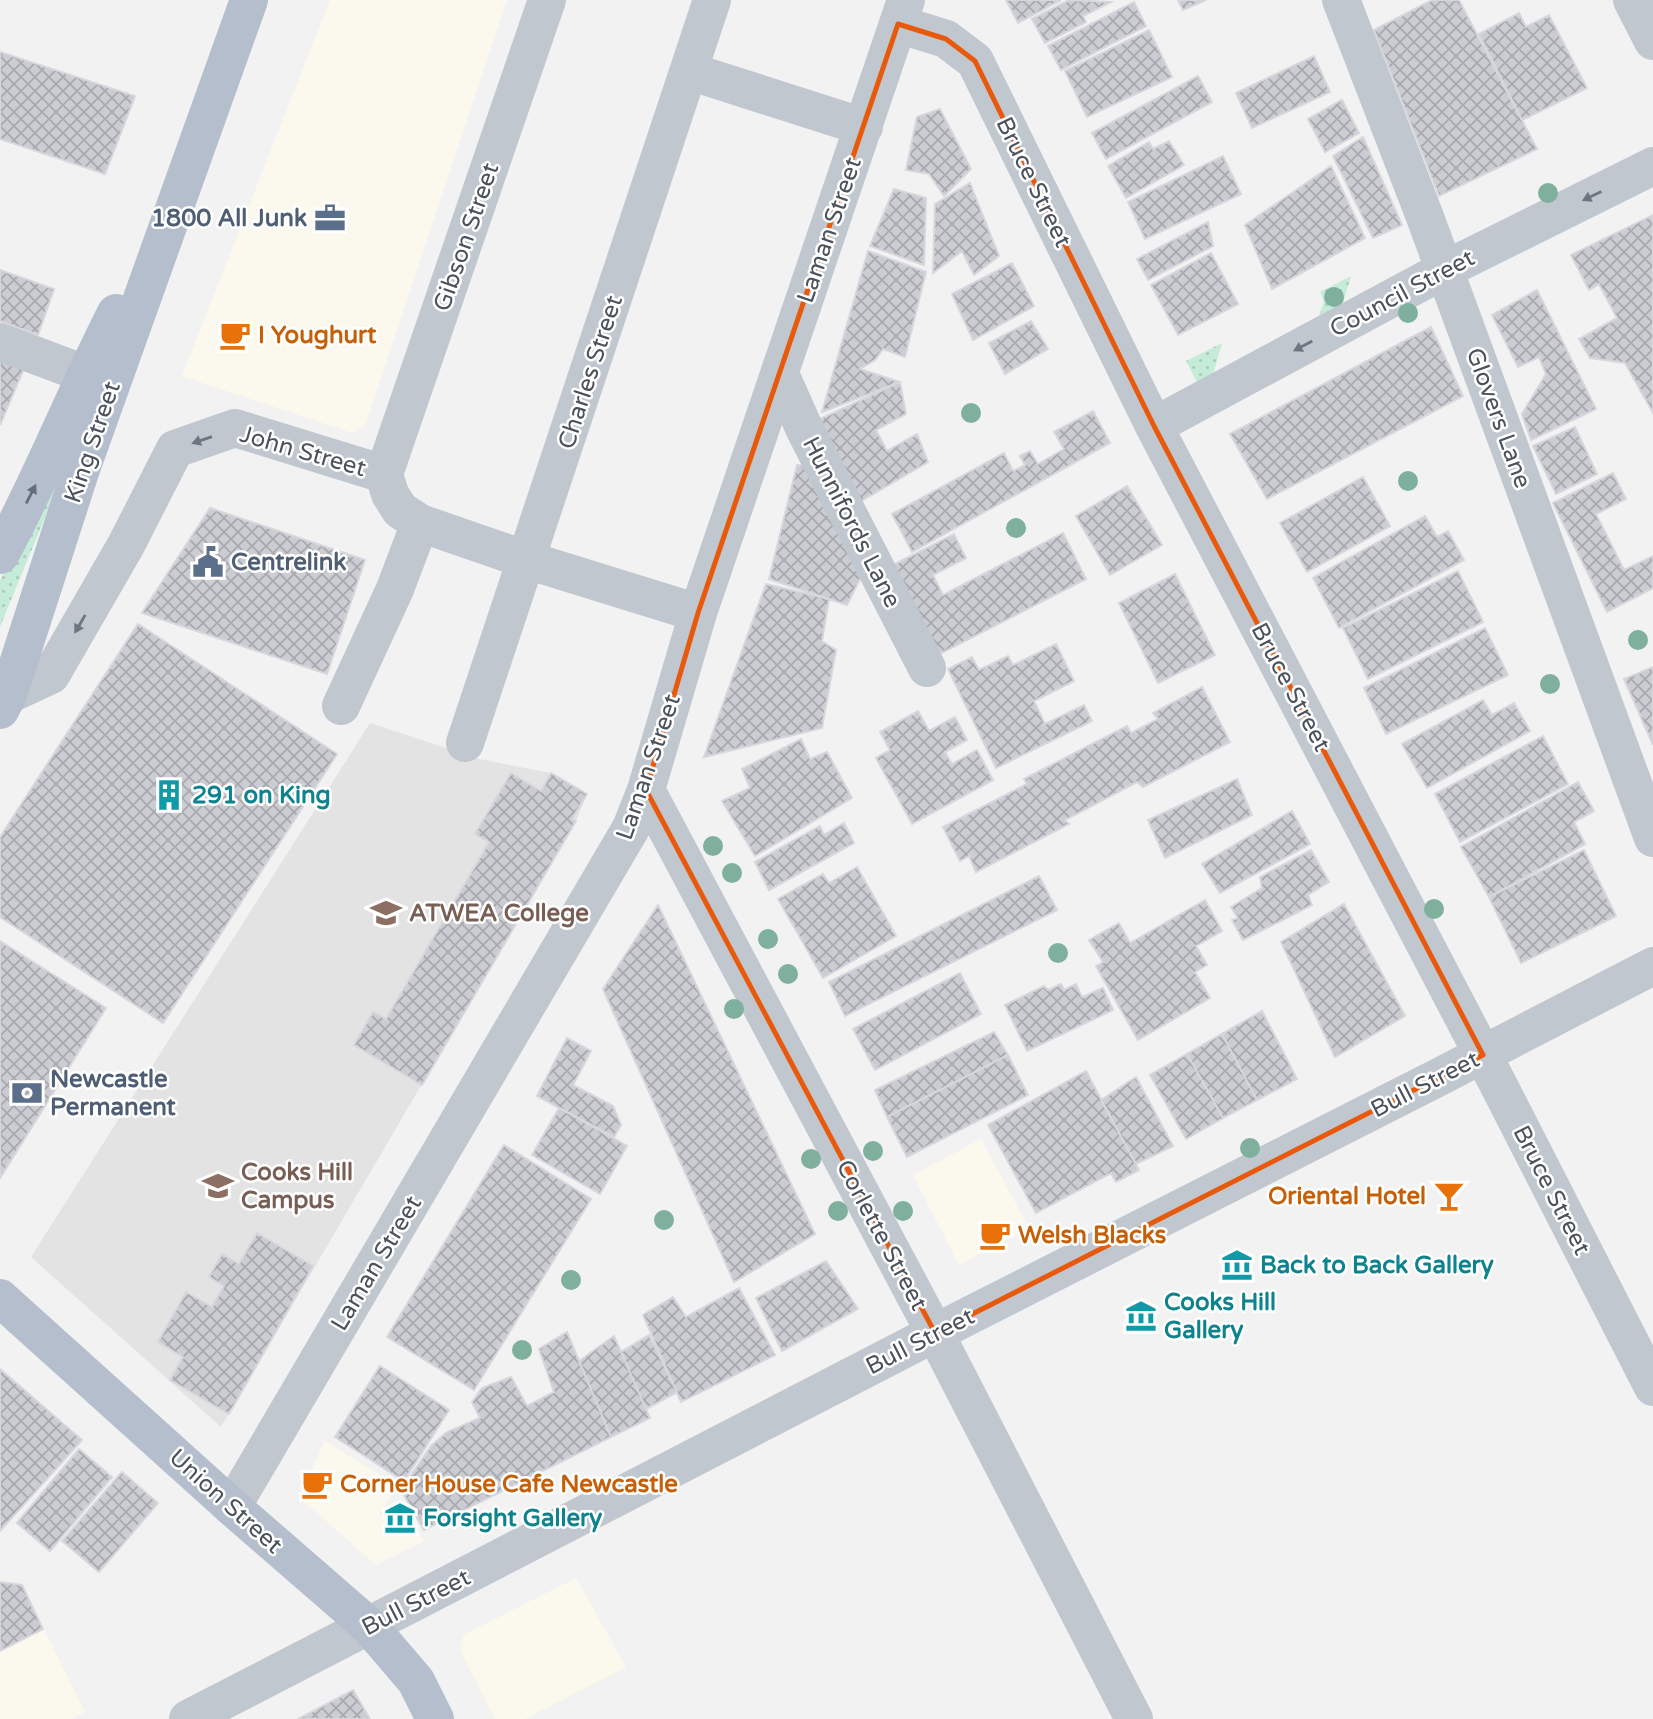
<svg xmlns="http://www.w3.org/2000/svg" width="1653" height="1719" viewBox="0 0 1653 1719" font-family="'Varela Round',sans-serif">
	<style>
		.commercial { fill: #fbf9ee }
		.education { fill: #e4e3e3 }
		.green { fill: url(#green-dots) }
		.building { fill: url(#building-cross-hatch); stroke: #d6d7dc; stroke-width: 2 }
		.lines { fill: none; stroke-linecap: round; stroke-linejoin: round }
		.minor { stroke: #c1c7cf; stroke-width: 38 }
		.major { stroke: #b4becd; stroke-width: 38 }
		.tree { fill: #7fb09d }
		.oneway { fill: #6e757f }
		.oneway2 { fill: #656d79 }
		.marked { fill: none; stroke: #e8590c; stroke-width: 5; stroke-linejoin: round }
		.labels { text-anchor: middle; stroke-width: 5; stroke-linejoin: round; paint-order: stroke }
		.street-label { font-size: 24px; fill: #4b525d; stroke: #fff }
		.service-label { font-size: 24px; font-weight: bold; fill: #4e5e75; stroke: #fff; text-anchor: start }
		.food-label { font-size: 24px; font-weight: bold; fill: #c56008; stroke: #fff; text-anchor: start }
		.culture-label { font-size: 24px; font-weight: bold; fill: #0d838f; stroke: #fff; text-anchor: start }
		.education-label { font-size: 24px; font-weight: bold; fill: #785e54; stroke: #fff; text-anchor: start }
	</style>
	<defs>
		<pattern id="green-dots" width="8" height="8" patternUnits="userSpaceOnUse" patternTransform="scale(1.75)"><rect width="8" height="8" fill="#c5ecd8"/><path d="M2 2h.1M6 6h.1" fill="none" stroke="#abccbc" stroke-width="1.8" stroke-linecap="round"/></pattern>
		<pattern id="building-cross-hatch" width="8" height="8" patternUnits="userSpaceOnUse" patternTransform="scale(1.75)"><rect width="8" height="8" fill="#cccdd3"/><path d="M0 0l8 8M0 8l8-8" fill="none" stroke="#a8a9ae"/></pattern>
	</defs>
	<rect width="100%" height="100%" fill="#f3f2f2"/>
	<path class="commercial" d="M330,0H507L365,426L353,433L182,376Z
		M981,1139L1029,1228L959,1265L913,1175Z
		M325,1441L397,1485L378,1518L405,1505L424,1541L376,1565L299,1497Z
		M576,1578L626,1667L525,1719H495L460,1650L463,1635Z
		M0,1582L22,1585L85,1712L72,1719H0Z"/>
	<path class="education" d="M370,723L479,759L551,773L587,794L576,821L221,1427L31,1257Z"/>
	<path class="green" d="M1351,276L1341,310L1316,325L1324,301L1320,292Z
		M1222,343L1212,378L1198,384L1186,361Z
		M99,386L0,627V580L22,541Z"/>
	<path class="building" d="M1006,0H1061L1018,23Z
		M1069,0L1111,2L1083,16L1086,22L1045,43L1032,19Z
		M1178,0H1206L1183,10Z
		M1432,0H1459L1537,149L1439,196L1374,30Z
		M1134,2L1146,26L1061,70L1048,46Z
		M1519,13L1526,27L1549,15L1587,88L1522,120L1479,34Z
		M1149,30L1172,77L1087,117L1065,71Z
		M0,52L135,96L105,174L0,139Z
		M1314,56L1330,92L1252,128L1236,93Z
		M1198,76L1212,102L1106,159L1092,133Z
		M1342,100L1359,133L1325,152L1308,119Z
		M940,109L971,169L944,196L929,174L906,170L917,117Z
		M1363,137L1402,225L1373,238L1333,156Z
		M1169,141L1184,165L1126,198L1108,166L1149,142L1153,149Z
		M1223,156L1241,194L1145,239L1128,202Z
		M1331,166L1365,238L1272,289L1245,225Z
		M970,183L999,256L974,275L962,251L933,273L935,204Z
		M894,189L926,198L924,265L870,246Z
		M1653,215V413L1625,363L1590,358L1579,339L1617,318L1599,284L1589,290L1571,255Z
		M1208,222L1213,246L1148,280L1137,259Z
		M868,251L926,272L905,357L883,349L875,360L860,369L900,382L822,412Z
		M1211,253L1238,304L1178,335L1151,285Z
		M1012,263L1034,306L973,340L952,294Z
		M0,270L54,289L38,335L0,321Z
		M1537,290L1596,409L1531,440L1522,414L1546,374L1539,357L1518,367L1492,315Z
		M1031,321L1048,349L1005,374L989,343Z
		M1431,327L1463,396L1267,499L1230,434Z
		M0,357L25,366L0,425Z
		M900,382L906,414L876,430L887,451L917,434L928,462L861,501L820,419Z
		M1093,411L1110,443L912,552L892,514L1004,453L1013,471L1025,465L1020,456L1030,451L1038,464L1064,449L1054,432Z
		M1575,427L1597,474L1556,494L1533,446Z
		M797,465L810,466L864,571L847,605L769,579Z
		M1613,473L1626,499L1596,514L1624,570L1653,556V588L1607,612L1553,503Z
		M1363,477L1390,526L1307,572L1280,523Z
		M1127,486L1162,545L1110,575L1076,516Z
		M210,508L365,560L327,674L142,613Z
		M1425,516L1437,537L1448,531L1464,560L1339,628L1313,578Z
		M1063,533L1086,579L934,657L889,567L954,534L966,558L933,575L943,595Z
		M1458,571L1483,622L1368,679L1343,628Z
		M1175,574L1215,655L1158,683L1119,603Z
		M766,584L829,599L822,641L836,650L822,728L704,757Z
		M138,624L337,754L163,1023L0,917V837Z
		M1485,628L1508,675L1386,734L1364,688Z
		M1056,644L1074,681L1034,701L1045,724L1084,705L1092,721L996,768L948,669L972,657L979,670L1008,656L1013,665Z
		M1653,667V745L1624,679Z
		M1202,687L1230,742L1143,787L1137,782L1065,820L1069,824L976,872L969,856L960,861L943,827L1027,784L1024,779L1127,726L1131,733L1158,719L1153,713Z
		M1483,700L1492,715L1514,703L1530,731L1427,788L1402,744Z
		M918,711L929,731L955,717L967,740L945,752L952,764L977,750L993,780L912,824L876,758L890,750L880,732Z
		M1543,736L1568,784L1460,842L1435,794Z
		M801,739L810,759L827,752L852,798L755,856L722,801L750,788L742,769Z
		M511,773L541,791L551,773L587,794L572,819L576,821L422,1085L354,1045L373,1012L386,1019L489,842L475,834Z
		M1237,779L1252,815L1165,858L1148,820Z
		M1578,782L1594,811L1574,822L1585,844L1489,897L1461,847Z
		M1292,811L1310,844L1220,893L1202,864Z
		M844,823L854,843L769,890L755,862L820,826L824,835Z
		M1311,850L1329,882L1308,895L1312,905L1243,940L1232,920L1238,918L1231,907L1262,888L1260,877Z
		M1584,850L1616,916L1521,963L1489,897Z
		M857,867L896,936L823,978L778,899L823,874L829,883Z
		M1039,876L1057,910L845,1016L829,982Z
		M1205,900L1222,931L1196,946L1207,965L1195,972L1210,998L1138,1040L1096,966L1103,962L1089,940L1119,923L1130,943Z
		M1344,904L1405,1016L1335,1057L1281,942Z
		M658,905L815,1234L734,1282L603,989Z
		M0,941L106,1008L0,1178Z
		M960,973L981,1014L875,1070L853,1029Z
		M1061,984L1064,990L1076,984L1082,997L1103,988L1113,1010L1027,1051L1005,1005L1044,986L1048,990Z
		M1262,1011L1297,1079L1257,1100L1222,1034Z
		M994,1032L1008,1055L887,1117L875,1090Z
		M1222,1034L1257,1100L1223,1118L1187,1054Z
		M567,1038L591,1051L573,1085L613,1106L621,1125L614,1137L537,1096Z
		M1187,1054L1223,1118L1186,1139L1150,1075Z
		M1008,1055L1028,1095L907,1157L887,1117Z
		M1086,1071L1139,1170L1116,1182L1111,1173L1036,1213L988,1125Z
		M1136,1077L1173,1146L1136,1164L1101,1100Z
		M559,1108L627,1146L600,1194L532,1155Z
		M504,1145L591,1199L474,1390L387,1337Z
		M257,1233L313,1266L229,1414L170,1380L183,1357L158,1342L186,1292L212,1307L224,1286L209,1277L222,1254L239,1264Z
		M826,1261L858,1309L782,1351L756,1298Z
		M739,1288L775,1355L681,1402L643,1315L673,1297L686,1317Z
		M567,1332L611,1437L424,1530L401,1490L431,1446L447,1432L480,1418L472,1402L482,1388L511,1377L527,1406L554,1392L539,1349Z
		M649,1335L677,1392L646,1409L621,1352Z
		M614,1336L650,1418L611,1437L579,1361Z
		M380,1366L449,1410L404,1481L335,1437Z
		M0,1369L82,1440L0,1531Z
		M79,1449L112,1477L50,1551L17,1523Z
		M122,1472L158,1503L99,1572L62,1541Z
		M0,1582L22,1585L43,1629L0,1651Z
		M353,1690L370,1719H298Z"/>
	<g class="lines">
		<path class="minor" d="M1341,0L1425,217L1653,838
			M1632,0L1653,41
			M898,24L946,39L975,61L1154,426L1497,1082L1653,1387
			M689,71L864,127
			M0,342L85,374
			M780,374L805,430L927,668
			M1154,426L1444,270L1653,166
			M384,474L547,0
			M384,474L390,494L400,510L420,523L527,560L698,613
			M8,695L51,675L126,545L175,449L235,428L384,474
			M341,706L395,589L420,523
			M465,743L712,0
			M646,790L935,1333L1134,1719
			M232,1507L631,828L646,790L698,613L906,0
			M188,1719L935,1333L1443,1075L1653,966"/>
		<path class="major" d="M0,555C43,476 75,393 116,313
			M0,710L8,695L81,469L249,0
			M0,1298L232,1507L369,1626L416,1681L435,1719"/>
	</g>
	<g class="tree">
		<circle cx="1548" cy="193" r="10"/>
		<circle cx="1334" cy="297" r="10"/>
		<circle cx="1408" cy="313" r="10"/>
		<circle cx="971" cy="413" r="10"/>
		<circle cx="1408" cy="481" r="10"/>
		<circle cx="1016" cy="528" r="10"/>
		<circle cx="1638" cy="640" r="10"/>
		<circle cx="1550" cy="684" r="10"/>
		<circle cx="713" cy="846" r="10"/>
		<circle cx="732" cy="873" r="10"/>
		<circle cx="1434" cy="909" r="10"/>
		<circle cx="768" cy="939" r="10"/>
		<circle cx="1058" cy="953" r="10"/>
		<circle cx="788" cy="974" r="10"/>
		<circle cx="734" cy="1009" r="10"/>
		<circle cx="1250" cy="1148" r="10"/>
		<circle cx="873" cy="1151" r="10"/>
		<circle cx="811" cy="1159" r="10"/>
		<circle cx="838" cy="1211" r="10"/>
		<circle cx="903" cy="1211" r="10"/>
		<circle cx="664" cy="1220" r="10"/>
		<circle cx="571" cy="1280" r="10"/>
		<circle cx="522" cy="1350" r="10"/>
	</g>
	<defs><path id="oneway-solid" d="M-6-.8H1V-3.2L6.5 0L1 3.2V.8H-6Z" transform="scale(1.75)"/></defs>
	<g class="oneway">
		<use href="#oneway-solid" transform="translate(1592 196) rotate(154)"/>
		<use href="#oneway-solid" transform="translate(1303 346) rotate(152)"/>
		<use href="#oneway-solid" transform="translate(202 440) rotate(161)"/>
		<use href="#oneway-solid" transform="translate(80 624) rotate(120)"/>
	</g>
	<use class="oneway2" href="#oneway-solid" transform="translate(31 494) rotate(-63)"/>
	<path class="marked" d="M898,24L946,39L975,61L1154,426L1483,1055L935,1333L646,790L698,613Z"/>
	<defs>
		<symbol id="office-bare" viewBox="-9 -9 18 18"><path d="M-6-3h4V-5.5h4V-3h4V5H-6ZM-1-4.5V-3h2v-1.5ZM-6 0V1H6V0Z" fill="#5c6f8a" stroke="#fff" stroke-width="2.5" paint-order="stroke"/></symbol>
		<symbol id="cafe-bare" viewBox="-9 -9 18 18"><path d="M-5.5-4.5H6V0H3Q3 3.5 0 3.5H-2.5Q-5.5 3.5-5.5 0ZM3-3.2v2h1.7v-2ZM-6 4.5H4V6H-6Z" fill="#e8710a" stroke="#fff" stroke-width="2.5" paint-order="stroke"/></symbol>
		<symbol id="civic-bare" viewBox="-9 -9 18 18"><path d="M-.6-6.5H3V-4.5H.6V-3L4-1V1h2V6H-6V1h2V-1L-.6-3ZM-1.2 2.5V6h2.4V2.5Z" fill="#5c6f8a" stroke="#fff" stroke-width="2.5" paint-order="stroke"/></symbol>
		<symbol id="building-bare" viewBox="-9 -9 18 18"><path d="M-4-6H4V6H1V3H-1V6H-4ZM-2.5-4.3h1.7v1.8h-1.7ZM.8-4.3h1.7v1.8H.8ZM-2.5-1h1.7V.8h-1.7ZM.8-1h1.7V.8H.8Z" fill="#0f9aa8" stroke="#fff" stroke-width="2.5" paint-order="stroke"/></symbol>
		<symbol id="school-bare" viewBox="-9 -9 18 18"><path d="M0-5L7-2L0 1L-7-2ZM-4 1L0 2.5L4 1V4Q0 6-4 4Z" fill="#8d6e63" stroke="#fff" stroke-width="2.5" paint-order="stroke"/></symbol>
		<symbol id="bank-bare" viewBox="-9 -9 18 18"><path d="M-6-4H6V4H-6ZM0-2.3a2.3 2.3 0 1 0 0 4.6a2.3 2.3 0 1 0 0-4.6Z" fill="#5c6f8a" stroke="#fff" stroke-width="2.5" paint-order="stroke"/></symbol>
		<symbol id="bar-bare" viewBox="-9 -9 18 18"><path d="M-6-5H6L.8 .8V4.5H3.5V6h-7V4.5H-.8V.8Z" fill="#e8710a" stroke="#fff" stroke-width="2.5" paint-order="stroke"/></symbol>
		<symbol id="museum-bare" viewBox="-9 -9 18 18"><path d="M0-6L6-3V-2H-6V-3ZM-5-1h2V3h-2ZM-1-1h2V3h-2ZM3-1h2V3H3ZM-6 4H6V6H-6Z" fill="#0f9aa8" stroke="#fff" stroke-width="2.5" paint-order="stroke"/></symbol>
	</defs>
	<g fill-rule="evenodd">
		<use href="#office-bare" x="308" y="196" width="44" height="44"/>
		<use href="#cafe-bare" x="213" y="313" width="44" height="44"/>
		<use href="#civic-bare" x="186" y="540" width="44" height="44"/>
		<use href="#building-bare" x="147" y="773" width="44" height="44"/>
		<use href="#school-bare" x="364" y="891" width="44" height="44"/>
		<use href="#bank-bare" x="5" y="1071" width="44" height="44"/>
		<use href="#school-bare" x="196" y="1164" width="44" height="44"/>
		<use href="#bar-bare" x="1427" y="1174" width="44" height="44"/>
		<use href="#cafe-bare" x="973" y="1213" width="44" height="44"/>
		<use href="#museum-bare" x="1215" y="1243" width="44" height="44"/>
		<use href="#museum-bare" x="1119" y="1294" width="44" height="44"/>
		<use href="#cafe-bare" x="295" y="1462" width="44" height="44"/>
		<use href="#museum-bare" x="378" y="1496" width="44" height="44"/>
	</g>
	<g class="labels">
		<g class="street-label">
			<text transform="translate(1034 182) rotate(64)" y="8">Bruce Street</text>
			<text transform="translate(829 230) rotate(-71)" y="8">Laman Street</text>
			<text transform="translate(466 237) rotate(-71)" y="8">Gibson Street</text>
			<text transform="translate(1402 293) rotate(-28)" y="8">Council Street</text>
			<text transform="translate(590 372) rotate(-72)" y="8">Charles Street</text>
			<text transform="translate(1499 418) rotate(70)" y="8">Glovers Lane</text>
			<text transform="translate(92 442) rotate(-71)" y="8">King Street</text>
			<text transform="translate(303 451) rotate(16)" y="8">John Street</text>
			<text transform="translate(852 522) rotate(63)" y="8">Hunnifords Lane</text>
			<text transform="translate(1291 687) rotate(62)" y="8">Bruce Street</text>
			<text transform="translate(648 767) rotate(-71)" y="8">Laman Street</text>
			<text transform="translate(1425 1084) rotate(-27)" y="8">Bull Street</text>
			<text transform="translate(1552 1190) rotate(63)" y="8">Bruce Street</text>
			<text transform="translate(882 1235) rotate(62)" y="8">Corlette Street</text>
			<text transform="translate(376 1263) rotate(-59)" y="8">Laman Street</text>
			<text transform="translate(920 1341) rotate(-27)" y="8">Bull Street</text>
			<text transform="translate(226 1501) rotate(42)" y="8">Union Street</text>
			<text transform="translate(416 1602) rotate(-27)" y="8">Bull Street</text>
		</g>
		<g class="service-label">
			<text x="307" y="226" text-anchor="end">1800 All Junk</text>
			<text x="231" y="570">Centrelink</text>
			<text x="50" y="1087">Newcastle<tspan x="50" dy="28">Permanent</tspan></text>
		</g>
		<g class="food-label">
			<text x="258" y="343">I Youghurt</text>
			<text x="1426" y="1204" text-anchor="end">Oriental Hotel</text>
			<text x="1018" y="1243">Welsh Blacks</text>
			<text x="340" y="1492">Corner House Cafe Newcastle</text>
		</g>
		<g class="culture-label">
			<text x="192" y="803">291 on King</text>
			<text x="1260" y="1273">Back to Back Gallery</text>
			<text x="1164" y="1310">Cooks Hill<tspan x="1164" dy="28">Gallery</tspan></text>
			<text x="423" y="1526">Forsight Gallery</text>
		</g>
		<g class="education-label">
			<text x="409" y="921">ATWEA College</text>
			<text x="241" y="1180">Cooks Hill<tspan x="241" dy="28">Campus</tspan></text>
		</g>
	</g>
</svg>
